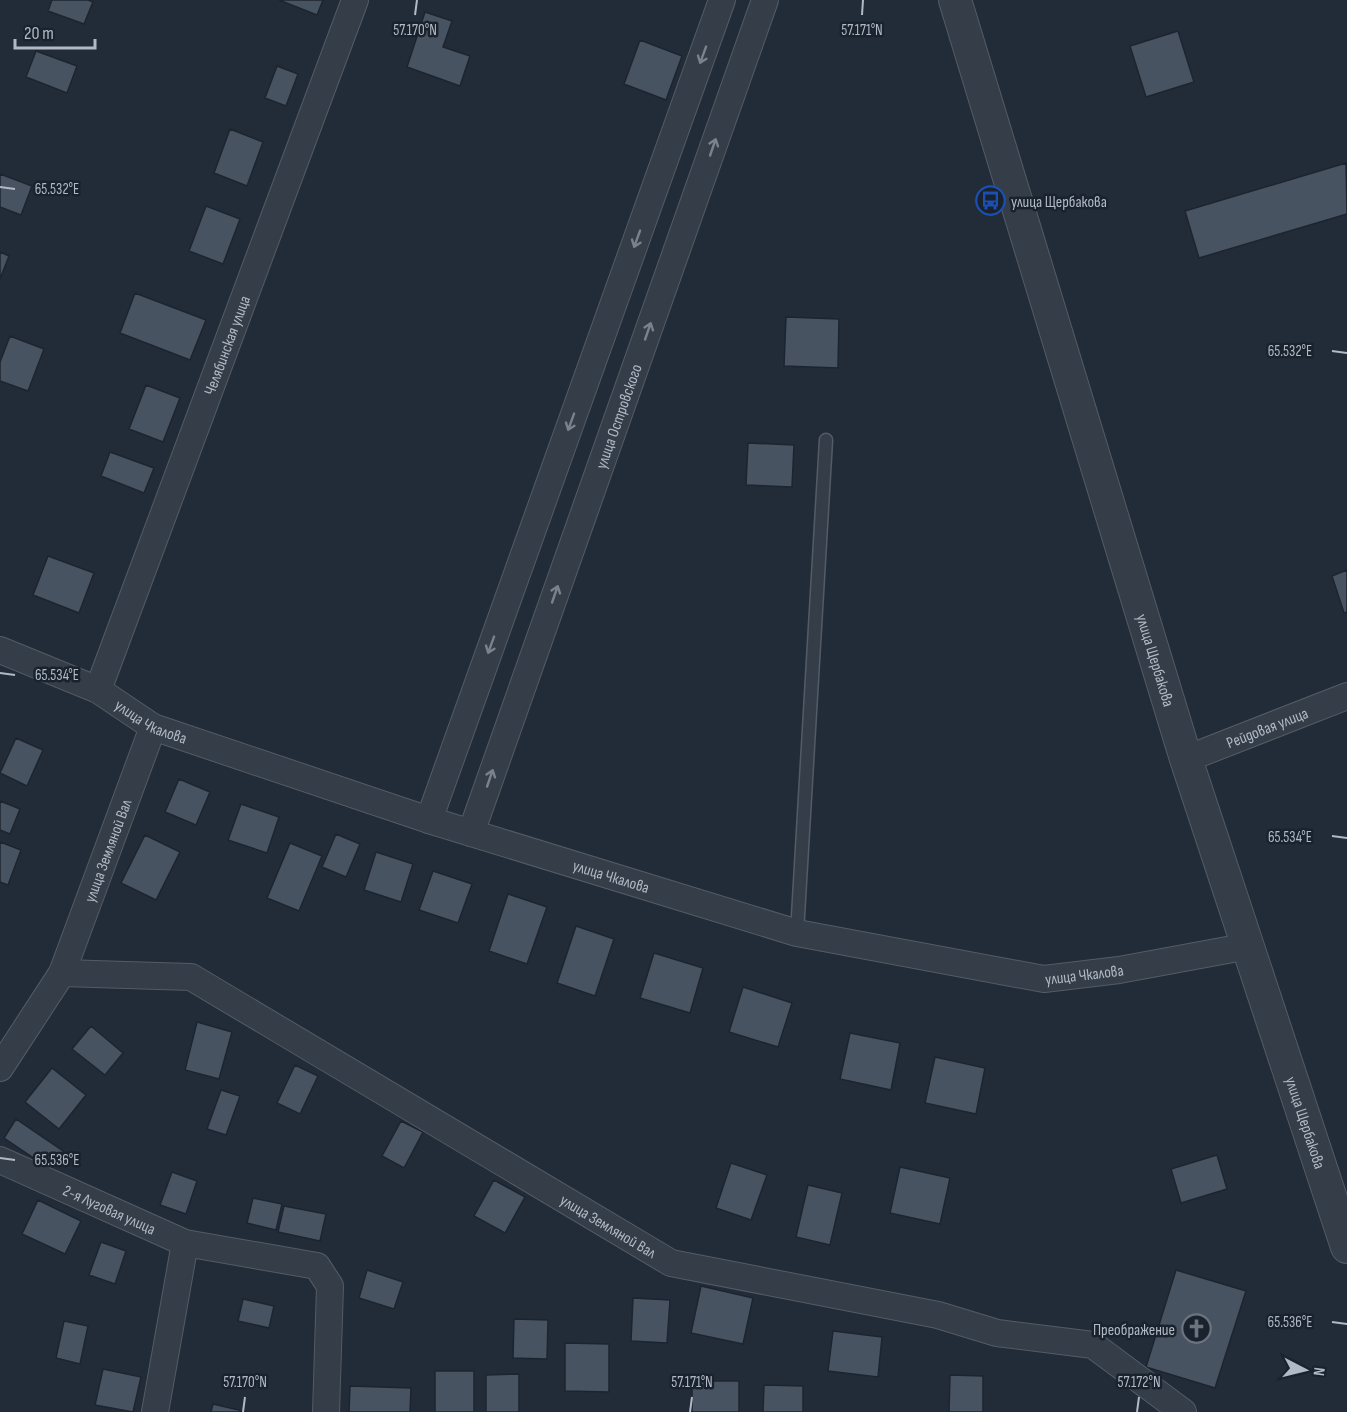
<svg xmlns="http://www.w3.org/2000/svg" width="1347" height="1412" viewBox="0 0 1347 1412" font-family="'Sofia Sans Condensed',sans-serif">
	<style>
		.building { fill: #485362; stroke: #1c252f; stroke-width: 1.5 }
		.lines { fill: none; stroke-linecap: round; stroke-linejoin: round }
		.service-casing { stroke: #535c66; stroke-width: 15 }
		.minor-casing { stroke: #535c66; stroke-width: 28 }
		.tertiary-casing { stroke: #535c66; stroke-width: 34 }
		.service { stroke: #353e48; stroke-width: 12 }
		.minor { stroke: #353e48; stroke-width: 26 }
		.tertiary { stroke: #353e48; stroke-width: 32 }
		.oneway { stroke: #79828d }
		.ticks { fill: none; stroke: #b0b9c5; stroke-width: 2 }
		.labels { text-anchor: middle; stroke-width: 5; stroke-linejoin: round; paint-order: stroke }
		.poi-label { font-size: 16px; fill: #b0b9c5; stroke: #1a232d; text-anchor: start }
		.street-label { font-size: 16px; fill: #b0b9c5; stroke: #1a232d }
		.ticks-label { font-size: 15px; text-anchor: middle; fill: #b0b9c5; stroke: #1a232d; stroke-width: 5; stroke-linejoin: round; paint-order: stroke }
	</style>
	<rect width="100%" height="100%" fill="#222c38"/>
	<path class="building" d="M52,0H88L93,2L84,24L48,11Z
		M279,0H323L317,15Z
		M425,12L452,21L443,47L470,56L460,86L407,67Z
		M1178,31L1194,82L1146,97L1130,46Z
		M640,40L682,56L666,100L624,84Z
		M36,51L77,66L67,93L26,77Z
		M277,66L298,74L286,106L265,98Z
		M230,129L263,142L247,186L214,173Z
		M1346,163L1347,214L1199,258L1185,211Z
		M0,174L32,186L21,215L0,207Z
		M206,206L240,219L223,264L189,251Z
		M0,252L9,256L0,279Z
		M135,293L206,320L190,360L120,333Z
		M786,317L839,319L838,368L784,366Z
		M10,336L44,349L28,391L0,381V362Z
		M146,385L180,398L163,442L129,429Z
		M748,443L794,445L792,487L746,485Z
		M110,452L154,468L144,493L101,476Z
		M48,556L94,573L79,613L33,595Z
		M1347,570V612L1344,613L1332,576Z
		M16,738L43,750L27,786L0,773Z
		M179,779L210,792L196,825L165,812Z
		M0,801L20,809L10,834L0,830Z
		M241,804L279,817L267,853L228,840Z
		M336,834L360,844L346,877L322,867Z
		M145,835L180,852L156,900L121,883Z
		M0,842L21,850L8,885L0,882Z
		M290,843L322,856L299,911L267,898Z
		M376,852L413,864L401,902L364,890Z
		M433,871L472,884L458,923L419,910Z
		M508,894L547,907L527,964L489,951Z
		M576,926L614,939L595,996L557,983Z
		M654,953L703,968L690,1013L640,998Z
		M743,987L792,1003L778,1047L729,1032Z
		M197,1022L232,1032L219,1079L185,1070Z
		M91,1026L123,1053L105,1075L72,1049Z
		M850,1033L900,1043L891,1090L840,1079Z
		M935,1057L985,1068L976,1114L925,1103Z
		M295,1065L318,1076L300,1114L277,1103Z
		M52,1068L86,1095L59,1129L25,1102Z
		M221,1090L240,1096L226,1135L207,1129Z
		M16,1119L63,1151L50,1169L4,1138Z
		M401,1121L423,1132L404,1168L382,1156Z
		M1217,1155L1227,1189L1181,1203L1171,1169Z
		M731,1163L767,1175L751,1220L716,1208Z
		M900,1167L950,1178L940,1224L890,1213Z
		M172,1172L197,1181L186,1214L160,1205Z
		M494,1180L525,1197L505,1233L474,1216Z
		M808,1185L842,1193L830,1245L796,1237Z
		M253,1198L282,1204L276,1230L247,1223Z
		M38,1200L81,1221L65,1254L22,1234Z
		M284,1206L326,1214L320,1241L278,1232Z
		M101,1242L126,1251L115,1284L89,1275Z
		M367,1270L403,1282L394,1309L359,1298Z
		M1176,1270L1246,1291L1215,1388L1146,1367Z
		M701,1286L753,1298L743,1344L691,1333Z
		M633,1298L670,1300L667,1343L631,1341Z
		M243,1299L274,1306L269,1328L238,1321Z
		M514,1319L548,1320L547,1359L513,1358Z
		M64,1321L88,1326L80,1364L56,1358Z
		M833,1331L882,1337L878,1377L828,1371Z
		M565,1343L609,1344V1392L565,1391Z
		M103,1369L141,1377L133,1412L95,1405Z
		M435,1371H474V1412H435Z
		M519,1374V1412H486V1375Z
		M950,1375L983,1376V1412H949Z
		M692,1381H739V1412H692Z
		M764,1385L803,1386V1412H763Z
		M350,1386L411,1388L410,1412H349Z
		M213,1404L247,1412H211Z"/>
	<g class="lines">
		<defs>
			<path id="service" d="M797,933L826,440"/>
			<g id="minor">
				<path id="s1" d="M0,650L98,690L153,727L429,820L797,933L1044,979L1119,970L1249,946"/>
				<path id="s2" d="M98,690L355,0"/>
				<path id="s3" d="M1186,759L1347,696"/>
				<path d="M429,820L722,0"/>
				<path id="s4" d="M471,833L765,0"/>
				<path id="s5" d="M62,973L191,977L671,1263L938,1315L997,1333L1093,1345L1183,1412"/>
				<path id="s6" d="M0,1068L62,973L153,727"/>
				<path id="s7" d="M0,1160L185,1243L317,1266L330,1286L326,1412"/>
				<path d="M155,1412L185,1243"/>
			</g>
			<g id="tertiary">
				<path id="s8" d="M955,0L1186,759L1347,1247"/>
			</g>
		</defs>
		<use href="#service" class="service-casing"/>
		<use href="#minor" class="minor-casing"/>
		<use href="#tertiary" class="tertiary-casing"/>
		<use href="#service" class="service"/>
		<use href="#minor" class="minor"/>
		<use href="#tertiary" class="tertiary"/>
	</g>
	<defs><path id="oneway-shaft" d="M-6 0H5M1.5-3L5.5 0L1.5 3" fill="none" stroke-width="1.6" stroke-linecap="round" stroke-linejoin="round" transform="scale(1.5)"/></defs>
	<g class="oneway">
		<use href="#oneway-shaft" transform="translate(703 55) rotate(110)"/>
		<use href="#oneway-shaft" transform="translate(713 147) rotate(-71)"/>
		<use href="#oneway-shaft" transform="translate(637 239) rotate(110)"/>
		<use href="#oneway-shaft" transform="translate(648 331) rotate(-71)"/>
		<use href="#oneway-shaft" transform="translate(571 422) rotate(110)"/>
		<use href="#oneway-shaft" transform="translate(555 594) rotate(-71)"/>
		<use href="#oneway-shaft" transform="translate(491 645) rotate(110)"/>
		<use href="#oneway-shaft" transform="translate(490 778) rotate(-71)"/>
	</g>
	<path class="ticks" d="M415,15L417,0M862,15L863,0M0,187L15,189M1332,351L1347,353M0,673L15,675M1332,836L1347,838M0,1158L15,1160M1332,1322L1347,1324M243,1412L245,1397M690,1412L692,1397M1137,1412L1139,1397"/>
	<defs>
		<symbol id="bus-ring" viewBox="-11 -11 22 22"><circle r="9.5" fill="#1a232d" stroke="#1a4fb4" stroke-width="1.5"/><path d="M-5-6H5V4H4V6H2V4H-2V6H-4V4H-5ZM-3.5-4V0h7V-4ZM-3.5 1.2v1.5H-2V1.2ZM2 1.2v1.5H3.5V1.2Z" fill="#1a4fb4"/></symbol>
		<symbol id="church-ring" viewBox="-11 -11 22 22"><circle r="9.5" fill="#1a232d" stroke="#6b7280" stroke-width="1.5"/><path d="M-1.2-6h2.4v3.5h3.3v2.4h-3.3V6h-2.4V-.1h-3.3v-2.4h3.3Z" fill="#6b7280"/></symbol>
	</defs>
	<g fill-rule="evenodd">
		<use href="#bus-ring" x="974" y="184" width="33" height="33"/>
		<use href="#church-ring" x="1180" y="1312" width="33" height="33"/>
	</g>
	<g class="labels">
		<g class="poi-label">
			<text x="1011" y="207">улица Щербакова</text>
			<text x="1175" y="1335" text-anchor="end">Преображение</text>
		</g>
		<g class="street-label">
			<text dy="6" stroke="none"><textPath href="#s2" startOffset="368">Челябинская улица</textPath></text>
			<text dy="6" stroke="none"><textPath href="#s4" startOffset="442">улица Островского</textPath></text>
			<text dy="6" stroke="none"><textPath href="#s8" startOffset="690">улица Щербакова</textPath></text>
			<text dy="6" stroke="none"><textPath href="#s1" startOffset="168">улица Чкалова</textPath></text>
			<text dy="6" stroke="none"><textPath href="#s3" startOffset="87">Рейдовая улица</textPath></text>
			<text dy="6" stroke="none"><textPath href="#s6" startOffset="244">улица Земляной Вал</textPath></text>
			<text dy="6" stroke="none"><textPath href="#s1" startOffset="654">улица Чкалова</textPath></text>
			<text dy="6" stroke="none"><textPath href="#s1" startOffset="1140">улица Чкалова</textPath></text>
			<text dy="6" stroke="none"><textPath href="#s8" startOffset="1176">улица Щербакова</textPath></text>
			<text dy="6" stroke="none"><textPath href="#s7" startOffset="120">2-я Луговая улица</textPath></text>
			<text dy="6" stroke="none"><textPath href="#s5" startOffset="615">улица Земляной Вал</textPath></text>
		</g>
	</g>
	<g class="ticks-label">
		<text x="415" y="35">57.170°N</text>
		<text x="862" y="35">57.171°N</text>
		<text x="57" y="194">65.532°E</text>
		<text x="1290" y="356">65.532°E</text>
		<text x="57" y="680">65.534°E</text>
		<text x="1290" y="842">65.534°E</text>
		<text x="57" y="1165">65.536°E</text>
		<text x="1290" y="1327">65.536°E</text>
		<text x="245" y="1387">57.170°N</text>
		<text x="692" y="1387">57.171°N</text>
		<text x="1139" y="1387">57.172°N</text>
	</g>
	<g transform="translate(1305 1370) rotate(97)" stroke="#1a232d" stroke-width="4.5" paint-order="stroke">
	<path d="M0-4.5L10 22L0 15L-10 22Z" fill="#b0b9c5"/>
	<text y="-9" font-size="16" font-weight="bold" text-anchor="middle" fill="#b0b9c5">N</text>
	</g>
	<path d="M15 39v9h80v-9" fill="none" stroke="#b0b9c5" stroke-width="3"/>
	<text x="24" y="39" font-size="18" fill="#b0b9c5" stroke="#1a232d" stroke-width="4.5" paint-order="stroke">20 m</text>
</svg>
